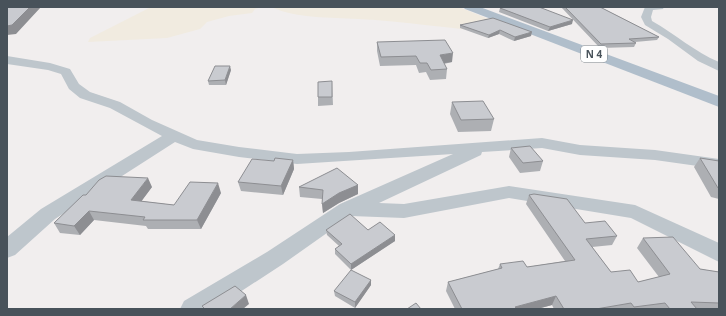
<svg xmlns="http://www.w3.org/2000/svg" width="726" height="316" viewBox="0 0 726 316" font-family="'Open Sans',sans-serif">
	<style>
		.sand { fill: #f1ebe0 }
		.lines { fill: none; stroke-linecap: round; stroke-linejoin: round }
		.minor { fill: #bec6cc; fill-rule: evenodd }
		.major { fill: #b0becb; fill-rule: evenodd }
		.wall { fill: #adafb3 }
		.shaded-wall { fill: #8d8e92 }
		.building { fill: #c9cbd0; stroke: #8d8e92 }
		.labels { text-anchor: middle; stroke-width: 3; stroke-linejoin: round; paint-order: stroke }
		.shield { fill: #fff; stroke: #7f868c; stroke-width: 1 }
		.shield-label { font-size: 10px; font-weight: bold; fill: #48525a }
	</style>
	<rect width="100%" height="100%" fill="#f1eeee"/>
	<path class="sand" d="M151,7H261L255,9L252,13L229,16L207,22L200,29L167,38L88,42L90,38Z
		M271,7H459L491,20L496,32C450,29 404,21 358,19C329,17 299,19 271,7Z"/>
	<g class="lines">
		<path class="minor" d="M645,7H664L663,9L653,10L651,17L652,21C675,34 695,52 719,62V71L698,61L668,39L645,25L641,17Z
			M7,56L50,63L70,69L79,84L90,92L120,102L152,120L197,140L239,147L297,154L349,152L542,138L580,145L655,150L719,159V169L655,160L580,155L542,148L482,152L481,155L379,203L404,204L509,186L635,205L719,243V262L631,218L509,198L404,218L351,216L283,264L214,309H180L184,301L267,252L340,204L453,154L297,164L239,157L193,149L175,142L55,219L15,255L7,258V237L41,209L162,136L110,108L80,98L69,89L61,74L48,70L7,64Z"/>
		<path class="major" d="M463,7H480L719,96V107L465,9Z"/>
	</g>
	<path class="wall" d="M561,7H600L659,37L657,40L635,42L636,43L634,47L600,48Z
		M500,8L572,24L548,31L499,12Z
		M493,18L531,36L514,41L499,34L488,38L460,28V25Z
		M377,42L452,62L444,64L447,69L446,79L430,80L426,72L419,73L416,65L380,66L377,51Z
		M231,70L226,85H209L208,81Z
		M332,81L333,105L318,106V97Z
		M452,102L494,119L491,131L458,132L450,114Z
		M511,148L543,161L540,171L520,173L509,157Z
		M700,158L719,161V199L711,197L694,167Z
		M293,160L294,169L283,195L241,191L238,182L274,161Z
		M358,185V194L339,203L323,213L322,199L300,197L299,187Z
		M152,187L141,201L174,205L221,193L201,229H148L146,226L94,220L80,235L60,233L54,223L86,195Z
		M529,195L585,223L617,236L612,245L592,247L611,272L638,282L659,277L637,248L643,238L700,269L719,272V309H554L552,305L537,309H455L446,291L448,282L498,269L500,264L527,267L565,261L526,204Z
		M326,230H368L395,235V241L351,270L335,254V249L339,246L327,235Z
		M371,280V285L355,308L335,296L334,291Z"/>
	<path class="shaded-wall" d="M30,7H41L16,34L7,35V26Z
		M573,20L572,24L548,31L550,27Z
		M500,30L499,34L488,38L489,35Z
		M532,32L531,36L514,41L515,37Z
		M453,53L452,62L438,64L440,55Z
		M230,66L231,70L226,85L225,80Z
		M293,160L294,169L283,195L281,186Z
		M148,178L152,187L135,210L131,200Z
		M218,183L221,193L201,229L197,220Z
		M358,185V194L339,203L323,213L322,204L339,193Z
		M89,211L94,220L80,235L74,226Z
		M395,235V241L351,270V264Z
		M371,280V285L355,308V302Z
		M246,295L249,304L243,309H230Z
		M556,296L552,305L537,309H515V307Z"/>
	<path class="building" d="M7,7H30L12,25L7,26Z
		M506,7H539L573,20L550,27L500,8Z
		M565,7H600L659,37L629,39L636,43L601,44Z
		M493,18L532,32L515,37L500,30L489,35L460,25Z
		M445,40L453,53L440,55L447,69L431,70L427,63H420L416,56L381,57L377,42Z
		M215,66H230L225,80L208,81Z
		M332,81V97H318V82Z
		M483,101L494,119L461,120L452,102Z
		M530,146L543,161L523,163L511,148Z
		M275,158L293,160L281,186L238,182L252,159L274,161Z
		M700,158L719,161V188H718Z
		M337,168L358,185L339,193L322,204L323,190L299,187Z
		M106,176L148,178L131,200L174,205L190,182L218,183L197,220H143L145,217L89,211L74,226L54,223L83,195H86L99,180Z
		M534,194L567,199L585,223L605,221L617,236L586,239L611,272L630,270L638,282L670,274L643,238L673,237L700,269L719,272V303L691,302L697,309H670L665,303L634,307L631,303L596,309H564L556,296L515,307L517,309H462L448,282L502,268L500,264L523,261L527,267L575,260L529,195Z
		M350,214L368,230L380,222L395,235L351,264L335,249L342,244L326,230Z
		M351,270L371,280L355,302L334,291Z
		M235,286L246,295L230,309H205L202,306Z
		M416,303L421,309H407Z"/>
	<g class="labels">
		<rect class="shield" x="581" y="46" width="26" height="16" rx="3"/>
		<g class="shield-label">
			<text x="594" y="58">N 4</text>
		</g>
	</g>
	<rect width="726" height="316" fill="none" stroke="#48525a" stroke-width="16"/>
</svg>
